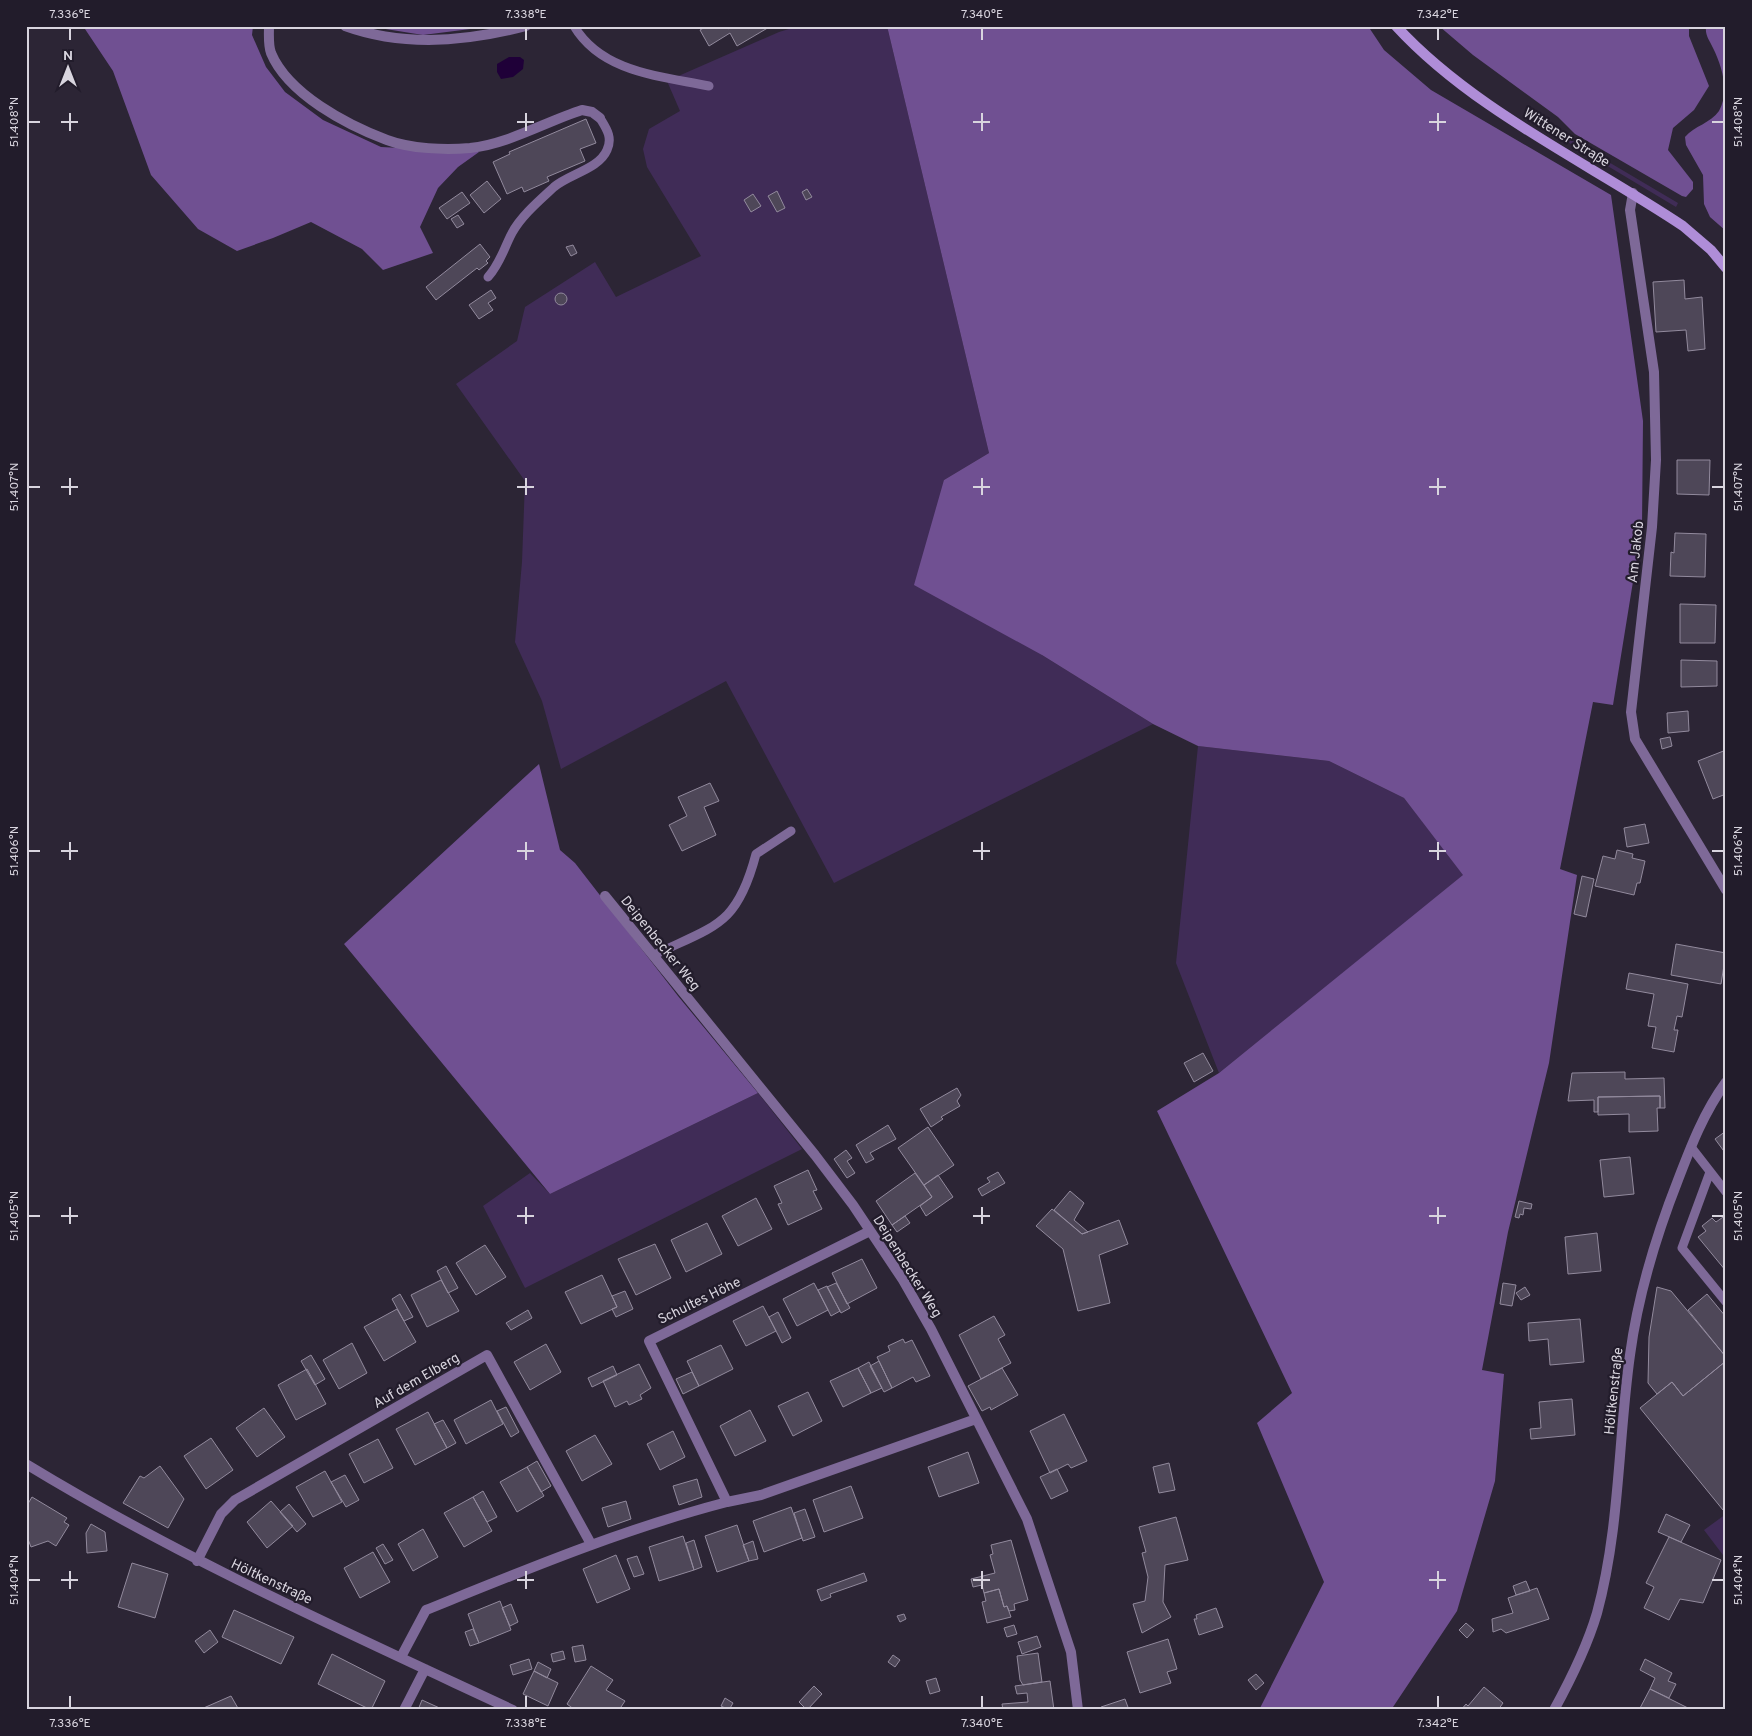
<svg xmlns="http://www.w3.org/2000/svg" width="1752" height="1736" viewBox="0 0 1752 1736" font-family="Overpass,sans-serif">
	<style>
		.green { fill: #402c57 }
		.forest { fill: #705092 }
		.water { fill: #1f0038 }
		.building { fill: #4e4758; stroke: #928a9d }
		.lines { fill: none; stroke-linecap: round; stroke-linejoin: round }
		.lane { stroke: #7e6998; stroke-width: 9 }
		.street { stroke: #7e6998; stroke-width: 10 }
		.secondary { stroke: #af8dd8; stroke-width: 10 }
		.ticks { fill: none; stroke: #d8d4de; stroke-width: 2 }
		.labels { text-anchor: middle; stroke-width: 4.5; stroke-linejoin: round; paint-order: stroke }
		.street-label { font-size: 14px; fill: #d8d4de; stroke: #221c2b }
		.neatline { fill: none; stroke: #d8d4de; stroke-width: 2 }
		.ticks-label { font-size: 12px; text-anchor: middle; fill: #d8d4de }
	</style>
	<rect width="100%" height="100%" fill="#2c2535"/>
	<path class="green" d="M799,26H887L989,453L944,480L1042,655L1153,724L834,883L726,681L561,769L542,701L515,642L522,562L525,481L456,384L517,341L525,307L595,262L616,297L701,256L647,167L643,149L649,129L680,111L667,81L779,32Z
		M1546,125L1678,203L1676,207L1571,144Z
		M1198,746L1329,761L1404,798L1464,875L1219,1073L1176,963Z
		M758,1093L802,1149L525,1288L483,1206L530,1173L550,1194Z
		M1726,1514V1559L1704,1530Z"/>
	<path class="forest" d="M83,26H253L252,35L266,67L285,92L323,120L381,147L479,152L458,167L438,188L420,227L433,253L383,270L362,249L311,222L273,238L237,251L198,229L151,175L113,71Z
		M367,26H494L423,35Z
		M887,26H1368L1384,50L1431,90L1611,195L1643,421L1642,526L1613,705L1593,702L1560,869L1577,875L1549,1063L1508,1232L1482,1370L1504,1374L1495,1481L1457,1611L1391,1710H1259L1324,1582L1257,1423L1292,1393L1157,1111L1219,1073L1463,875L1404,798L1329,761L1198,746L1153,724L1042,655L914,585L944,480L989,453Z
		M1439,26H1689V36L1709,86L1694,110L1673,128L1668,150L1693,182V189L1686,197L1682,196L1575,134L1558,117L1473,55Z
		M1706,26H1726V231L1710,217L1704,204L1703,175L1686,145L1685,137C1694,126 1711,123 1719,111C1730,92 1722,66 1713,48C1709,39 1705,36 1706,26Z
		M539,764L560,850L575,863L678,996L758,1093L550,1194L344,944Z"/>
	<path class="water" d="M509,57H520L524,60L523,69L513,77L501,79L497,72V64Z"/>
	<path class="building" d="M707,26H727L728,29L732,26H771L737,46L730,33L709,46L700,30Z
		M586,119L596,143L580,149L585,161L547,177L549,181L524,192L522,187L507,194L493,162L510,154L509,152Z
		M487,181L501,199L484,213L470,195Z
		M807,189L812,197L806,200L802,192Z
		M777,191L785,208L777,212L768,196Z
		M462,192L470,203L447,219L439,208Z
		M753,194L761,206L751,212L744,200Z
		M458,215L464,224L457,228L451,219Z
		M480,244L490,257L486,261L488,263L479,270L477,268L436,300L426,287Z
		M573,245L577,253L571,256L566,247Z
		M1684,280L1685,299L1702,297L1705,349L1688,351L1686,330L1656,332L1653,282Z
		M491,290L496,298L488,303L493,310L479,319L469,305Z
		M555 299a6 6 0 1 1 12 0a6 6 0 1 1-12 0Z
		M1677,460H1710L1709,495L1677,494Z
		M1675,533L1706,534L1705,577L1670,576L1671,552L1674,553Z
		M1680,604L1716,605L1715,643H1680Z
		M1681,660L1717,661V686L1681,687Z
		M1688,711L1689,731L1668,733L1667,713Z
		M1670,737L1672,746L1662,749L1660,739Z
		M1726,750V794L1713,799L1698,761Z
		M710,783L719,801L704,807L716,835L682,851L669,825L687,816L678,797Z
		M1645,824L1649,843L1627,847L1624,828Z
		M1617,850L1633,854L1632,858L1645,861L1640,883H1637L1634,895L1595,886L1603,856L1615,859Z
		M1582,876L1594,879L1586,917L1574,914Z
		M1676,944L1726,953L1721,984L1671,975Z
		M1629,973L1688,984L1682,1017L1677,1016L1674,1030H1678L1674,1052L1652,1048L1656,1027L1648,1026L1654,994L1626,989Z
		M1203,1053L1213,1071L1194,1082L1184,1063Z
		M1625,1072V1079L1664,1078L1665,1108H1660V1096L1598,1097V1112H1594V1100L1568,1101L1572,1073Z
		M957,1088L961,1095L957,1101L960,1106L941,1117L943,1119L931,1127L920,1109Z
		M1660,1096V1108H1657L1658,1131L1629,1132V1114L1598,1115V1097Z
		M888,1125L896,1139L870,1153L874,1159L866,1163L856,1145Z
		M928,1127L954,1165L924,1185L898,1148Z
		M1726,1131V1154L1715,1139Z
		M846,1150L852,1158L847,1161L855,1173L847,1178L834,1159Z
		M1630,1157L1634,1194L1604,1197L1600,1160Z
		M808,1170L817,1190L813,1191L822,1209L788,1225L778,1204L782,1203L774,1186Z
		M998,1172L1005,1183L982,1196L978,1189L990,1182L987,1178Z
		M915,1173L932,1197L892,1225L876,1201Z
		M938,1175L953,1197L926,1216L920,1206L932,1197L924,1185Z
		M1070,1191L1084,1203L1074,1220L1088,1232L1082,1234L1054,1210Z
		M756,1198L772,1229L738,1246L722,1216Z
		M1519,1201L1532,1204L1531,1209L1524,1208L1523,1215L1520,1214L1519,1218L1515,1217Z
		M1052,1209L1082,1234L1119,1220L1128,1244L1099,1255L1110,1303L1078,1311L1063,1249L1036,1226Z
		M1726,1215V1271L1698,1237L1706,1231L1702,1226L1712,1218L1716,1222Z
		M905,1216L910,1223L897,1232L892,1225Z
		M707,1223L722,1254L686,1272L671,1240Z
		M1597,1233L1601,1271L1568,1274L1565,1237Z
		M655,1244L671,1278L636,1295L618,1259Z
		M485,1245L506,1277L476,1295L456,1263Z
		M862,1259L877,1288L847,1304L832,1273Z
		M446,1266L458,1288L448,1293L437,1271Z
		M602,1275L617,1307L581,1324L565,1292Z
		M441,1280L459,1311L427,1327L411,1295Z
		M814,1283L828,1310L797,1326L783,1299Z
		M836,1283L850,1308L841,1313L827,1287Z
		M1503,1283L1516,1285L1512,1306L1500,1304Z
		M827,1286L840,1311L831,1316L818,1290Z
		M1525,1287L1530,1295L1521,1300L1516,1293Z
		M1657,1287L1671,1291L1726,1357V1361L1683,1396L1672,1382L1657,1394L1648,1383L1649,1337Z
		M625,1291L633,1309L616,1317L612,1309L617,1307L612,1296Z
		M400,1294L413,1317L404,1321L392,1299Z
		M1707,1294L1726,1317V1357L1688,1310Z
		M763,1306L776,1331L746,1346L733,1321Z
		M397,1309L416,1342L384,1361L364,1327Z
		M528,1310L532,1318L511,1330L506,1323Z
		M778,1312L791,1338L782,1343L769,1317Z
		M994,1316L1005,1335L998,1339L1011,1363L981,1379L959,1335Z
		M1580,1319L1584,1362L1550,1365L1548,1339L1529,1341L1528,1323Z
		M903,1339L905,1343L912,1340L930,1376L916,1382L913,1377L892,1388L877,1357L890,1351L888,1346Z
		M352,1343L367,1373L339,1389L323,1360Z
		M546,1344L561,1372L530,1390L514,1362Z
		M721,1345L733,1369L699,1386L687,1361Z
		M311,1355L325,1379L315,1385L301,1361Z
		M879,1361L892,1388L884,1392L870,1366Z
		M1726,1361V1508L1723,1510L1640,1408L1672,1382L1683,1396Z
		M869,1362L882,1388L871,1393L858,1368Z
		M639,1364L651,1388L640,1395L642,1399L629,1405L627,1401L615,1407L603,1381Z
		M613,1366L617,1375L592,1387L588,1378Z
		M858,1368L871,1393L843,1407L830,1381Z
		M1002,1368L1018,1395L991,1410L990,1407L982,1411L968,1386Z
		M307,1369L326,1404L296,1420L278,1385Z
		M692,1372L699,1386L683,1394L676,1379Z
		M808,1392L822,1421L793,1436L778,1406Z
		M1572,1399L1575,1435L1531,1439L1530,1429L1541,1428L1539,1402Z
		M491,1400L503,1424L466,1444L454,1420Z
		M506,1407L519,1432L511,1437L497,1411Z
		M264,1408L285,1437L257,1457L236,1428Z
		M750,1410L766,1441L735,1456L720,1426Z
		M428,1412L447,1448L415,1465L396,1429Z
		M1064,1414L1087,1461L1071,1468L1068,1464L1050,1473L1030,1431Z
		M443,1420L456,1443L447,1448L434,1424Z
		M673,1431L685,1457L660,1470L647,1444Z
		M595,1435L612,1464L582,1481L566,1451Z
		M211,1438L233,1470L206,1489L184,1456Z
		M378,1439L393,1468L364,1483L349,1454Z
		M968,1452L979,1483L939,1497L928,1467Z
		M537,1461L551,1486L541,1492L527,1467Z
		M1169,1463L1175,1490L1159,1493L1153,1467Z
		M160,1466L184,1499L168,1528L123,1503L140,1476L144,1478Z
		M527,1467L544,1496L517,1512L500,1482Z
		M1057,1469L1068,1491L1051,1499L1040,1477Z
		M325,1471L342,1502L313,1517L296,1487Z
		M345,1475L359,1500L346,1507L331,1482Z
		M697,1479L702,1497L679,1505L673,1486Z
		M851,1486L863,1518L824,1532L813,1500Z
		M483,1491L497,1517L487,1522L473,1497Z
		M32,1497L67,1518L64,1522L69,1525L56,1546L48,1541L31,1547L26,1534V1507Z
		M473,1497L492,1531L464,1547L444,1513Z
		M271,1501L293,1526L267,1548L247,1522Z
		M626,1501L631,1519L608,1527L602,1508Z
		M289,1504L306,1524L297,1532L280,1512Z
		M791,1507L802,1538L764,1552L753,1521Z
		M805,1509L815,1537L803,1541L794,1513Z
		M1666,1514L1690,1525L1681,1542L1658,1532Z
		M1176,1517L1188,1560L1165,1565L1163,1602L1171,1617L1142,1633L1133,1604L1145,1601L1148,1577L1142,1553L1146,1552L1139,1527Z
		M91,1524L105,1532L107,1551L87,1553L86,1533Z
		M737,1525L749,1561L717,1572L705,1536Z
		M423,1529L438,1557L413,1571L398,1544Z
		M683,1536L694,1570L659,1581L649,1547Z
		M1669,1537L1721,1560L1703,1603L1680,1599L1669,1620L1644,1608L1654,1587L1646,1583Z
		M694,1540L702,1567L694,1570L686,1543Z
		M1011,1540L1028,1600L1014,1604L1015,1610L1009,1611L1007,1606L1004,1607L999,1589L984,1593L982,1585L973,1587L971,1579L995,1573L990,1555L993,1554L991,1545Z
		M753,1541L758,1559L749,1561L743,1545Z
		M383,1544L393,1560L385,1564L376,1548Z
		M373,1552L390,1582L360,1598L344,1568Z
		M616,1555L630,1589L597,1603L583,1569Z
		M637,1556L644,1574L634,1577L627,1559Z
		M132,1563L168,1574L155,1618L118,1607Z
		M864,1573L867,1581L830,1594L831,1597L821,1601L817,1590Z
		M1526,1581L1530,1591L1516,1595L1513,1586Z
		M1537,1588L1549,1619L1506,1633L1501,1629L1493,1632L1492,1619L1513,1613L1508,1598Z
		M999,1589L1004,1607L1007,1606L1011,1617L987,1623L982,1602L986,1601L984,1593Z
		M500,1601L511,1630L479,1643L468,1614Z
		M511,1604L518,1622L510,1626L502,1608Z
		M1216,1608L1223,1627L1199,1635L1194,1619H1197L1196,1615Z
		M234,1610L294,1637L281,1664L222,1637Z
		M904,1614L906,1619L900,1622L897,1616Z
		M1466,1623L1474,1630L1467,1638L1459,1630Z
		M1014,1625L1017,1634L1007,1637L1004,1628Z
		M473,1629L479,1643L470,1646L465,1632Z
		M210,1630L218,1642L204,1653L195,1641Z
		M1037,1636L1041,1647L1022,1654L1018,1642Z
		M1168,1639L1177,1669L1167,1672L1171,1683L1140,1693L1127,1652Z
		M583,1645L586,1660L575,1662L572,1647Z
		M563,1651L565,1659L553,1662L551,1654Z
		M1038,1653L1042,1682L1023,1685L1020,1680L1017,1656Z
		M332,1654L385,1681L371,1710L318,1684Z
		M893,1655L900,1660L895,1667L888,1662Z
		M529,1659L532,1669L513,1675L510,1665Z
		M1645,1659L1672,1673L1668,1681L1676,1684L1669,1698L1650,1689L1655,1678L1640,1670Z
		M538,1662L551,1669L547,1678L534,1671Z
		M591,1666L613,1680L606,1690L625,1701L619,1710H575L567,1704Z
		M534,1671L558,1683L548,1706L523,1694Z
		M1256,1674L1264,1683L1256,1690L1248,1680Z
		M936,1678L940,1691L930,1694L926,1681Z
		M1050,1681L1054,1710H1003L1002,1704L1028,1702L1027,1693L1017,1694L1015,1686Z
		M814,1686L822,1694L807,1710L799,1702Z
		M1484,1687L1503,1703L1498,1710H1461L1466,1704L1468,1706Z
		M1650,1689L1688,1708L1687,1710H1639Z
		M231,1696L239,1710H199Z
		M725,1698L733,1703L729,1710L721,1706Z
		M1125,1699L1129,1710H1102L1101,1707Z
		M422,1700L444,1710H418Z"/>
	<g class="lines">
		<path class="lane" d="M574,26C602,73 661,76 709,86
			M488,277C500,264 504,248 512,233C521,216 540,200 554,187C569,174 599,169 607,150C613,137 606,128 600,118
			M654,955C716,925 737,926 756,854L791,831
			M1691,1147L1726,1192
			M1710,1172L1682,1248L1726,1302"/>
		<path class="street" d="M269,26C269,34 268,45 271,53C288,94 347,125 387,140C411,149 445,150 470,148C508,144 545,122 582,110L592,112L600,118
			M345,26C403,47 466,42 526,26
			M1633,193L1630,210L1654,372L1656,460L1652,527L1631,712L1635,739L1726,890
			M605,896L815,1155L853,1205L903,1280L931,1329L1027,1519L1071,1652L1078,1710
			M870,1231L649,1341L727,1502L761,1495L976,1419
			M26,1464C182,1559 348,1633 513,1710
			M197,1561L221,1514L235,1500L487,1355L591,1544
			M401,1657L426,1610C525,1570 623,1529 727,1502
			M404,1710L425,1669
			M1554,1710C1571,1679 1587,1647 1597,1613C1620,1529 1618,1440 1630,1355C1638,1295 1656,1236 1678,1180C1691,1146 1704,1112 1726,1082"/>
		<path class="secondary" d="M1396,26C1473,110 1589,163 1683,226L1711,250L1726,268"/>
	</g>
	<path class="ticks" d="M70,28V40M526,28V40M982,28V40M1438,28V40M70,113V131M526,113V131M982,113V131M1438,113V131M28,122H40M61,122H78M517,122H534M973,122H990M1429,122H1446M1712,122H1724M70,478V495M526,478V495M982,478V495M1438,478V495M28,487H40M61,487H78M517,487H534M973,487H990M1429,487H1446M1712,487H1724M70,842V860M526,842V860M982,842V860M1438,842V860M28,851H40M61,851H78M517,851H534M973,851H990M1429,851H1446M1712,851H1724M70,1207V1224M526,1207V1224M982,1207V1224M1438,1207V1224M28,1216H40M61,1216H78M517,1216H534M973,1216H990M1429,1216H1446M1712,1216H1724M70,1571V1589M526,1571V1589M982,1571V1589M1438,1571V1589M28,1580H40M61,1580H78M517,1580H534M973,1580H990M1429,1580H1446M1712,1580H1724M70,1696V1708M526,1696V1708M982,1696V1708M1438,1696V1708"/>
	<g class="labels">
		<g class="street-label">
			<text transform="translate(1567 137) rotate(32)" y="5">Wittener Straße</text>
			<text transform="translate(1635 552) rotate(-84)" y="5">Am Jakob</text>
			<text transform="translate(661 943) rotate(51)" y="5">Deipenbecker Weg</text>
			<text transform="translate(908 1266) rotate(58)" y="5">Deipenbecker Weg</text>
			<text transform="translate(699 1300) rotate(-26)" y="5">Schultes Höhe</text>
			<text transform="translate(416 1380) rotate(-30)" y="5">Auf dem Elberg</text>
			<text transform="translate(1613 1391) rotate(-84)" y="5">Höltkenstraße</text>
			<text transform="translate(272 1581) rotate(25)" y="5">Höltkenstraße</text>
		</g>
	</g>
	<rect width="1752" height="1736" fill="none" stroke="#221c2b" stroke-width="55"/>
	<g transform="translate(68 68)" stroke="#221c2b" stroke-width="4" paint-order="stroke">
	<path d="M0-4L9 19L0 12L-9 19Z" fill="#d8d4de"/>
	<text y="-8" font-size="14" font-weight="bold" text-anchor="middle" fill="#d8d4de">N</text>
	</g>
	<rect x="28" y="28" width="1696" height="1680" class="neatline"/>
	<g class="ticks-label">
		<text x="70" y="18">7.336°E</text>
		<text x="526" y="18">7.338°E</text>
		<text x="982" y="18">7.340°E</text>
		<text x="1438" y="18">7.342°E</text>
		<text transform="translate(14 122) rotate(-90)" y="4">51.408°N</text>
		<text transform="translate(1738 122) rotate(-90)" y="4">51.408°N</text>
		<text transform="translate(14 487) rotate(-90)" y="4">51.407°N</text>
		<text transform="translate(1738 487) rotate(-90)" y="4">51.407°N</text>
		<text transform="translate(14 851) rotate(-90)" y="4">51.406°N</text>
		<text transform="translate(1738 851) rotate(-90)" y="4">51.406°N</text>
		<text transform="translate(14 1216) rotate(-90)" y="4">51.405°N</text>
		<text transform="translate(1738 1216) rotate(-90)" y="4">51.405°N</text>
		<text transform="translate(14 1580) rotate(-90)" y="4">51.404°N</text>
		<text transform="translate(1738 1580) rotate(-90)" y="4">51.404°N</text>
		<text x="70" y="1727">7.336°E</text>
		<text x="526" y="1727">7.338°E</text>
		<text x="982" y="1727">7.340°E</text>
		<text x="1438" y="1727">7.342°E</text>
	</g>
</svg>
